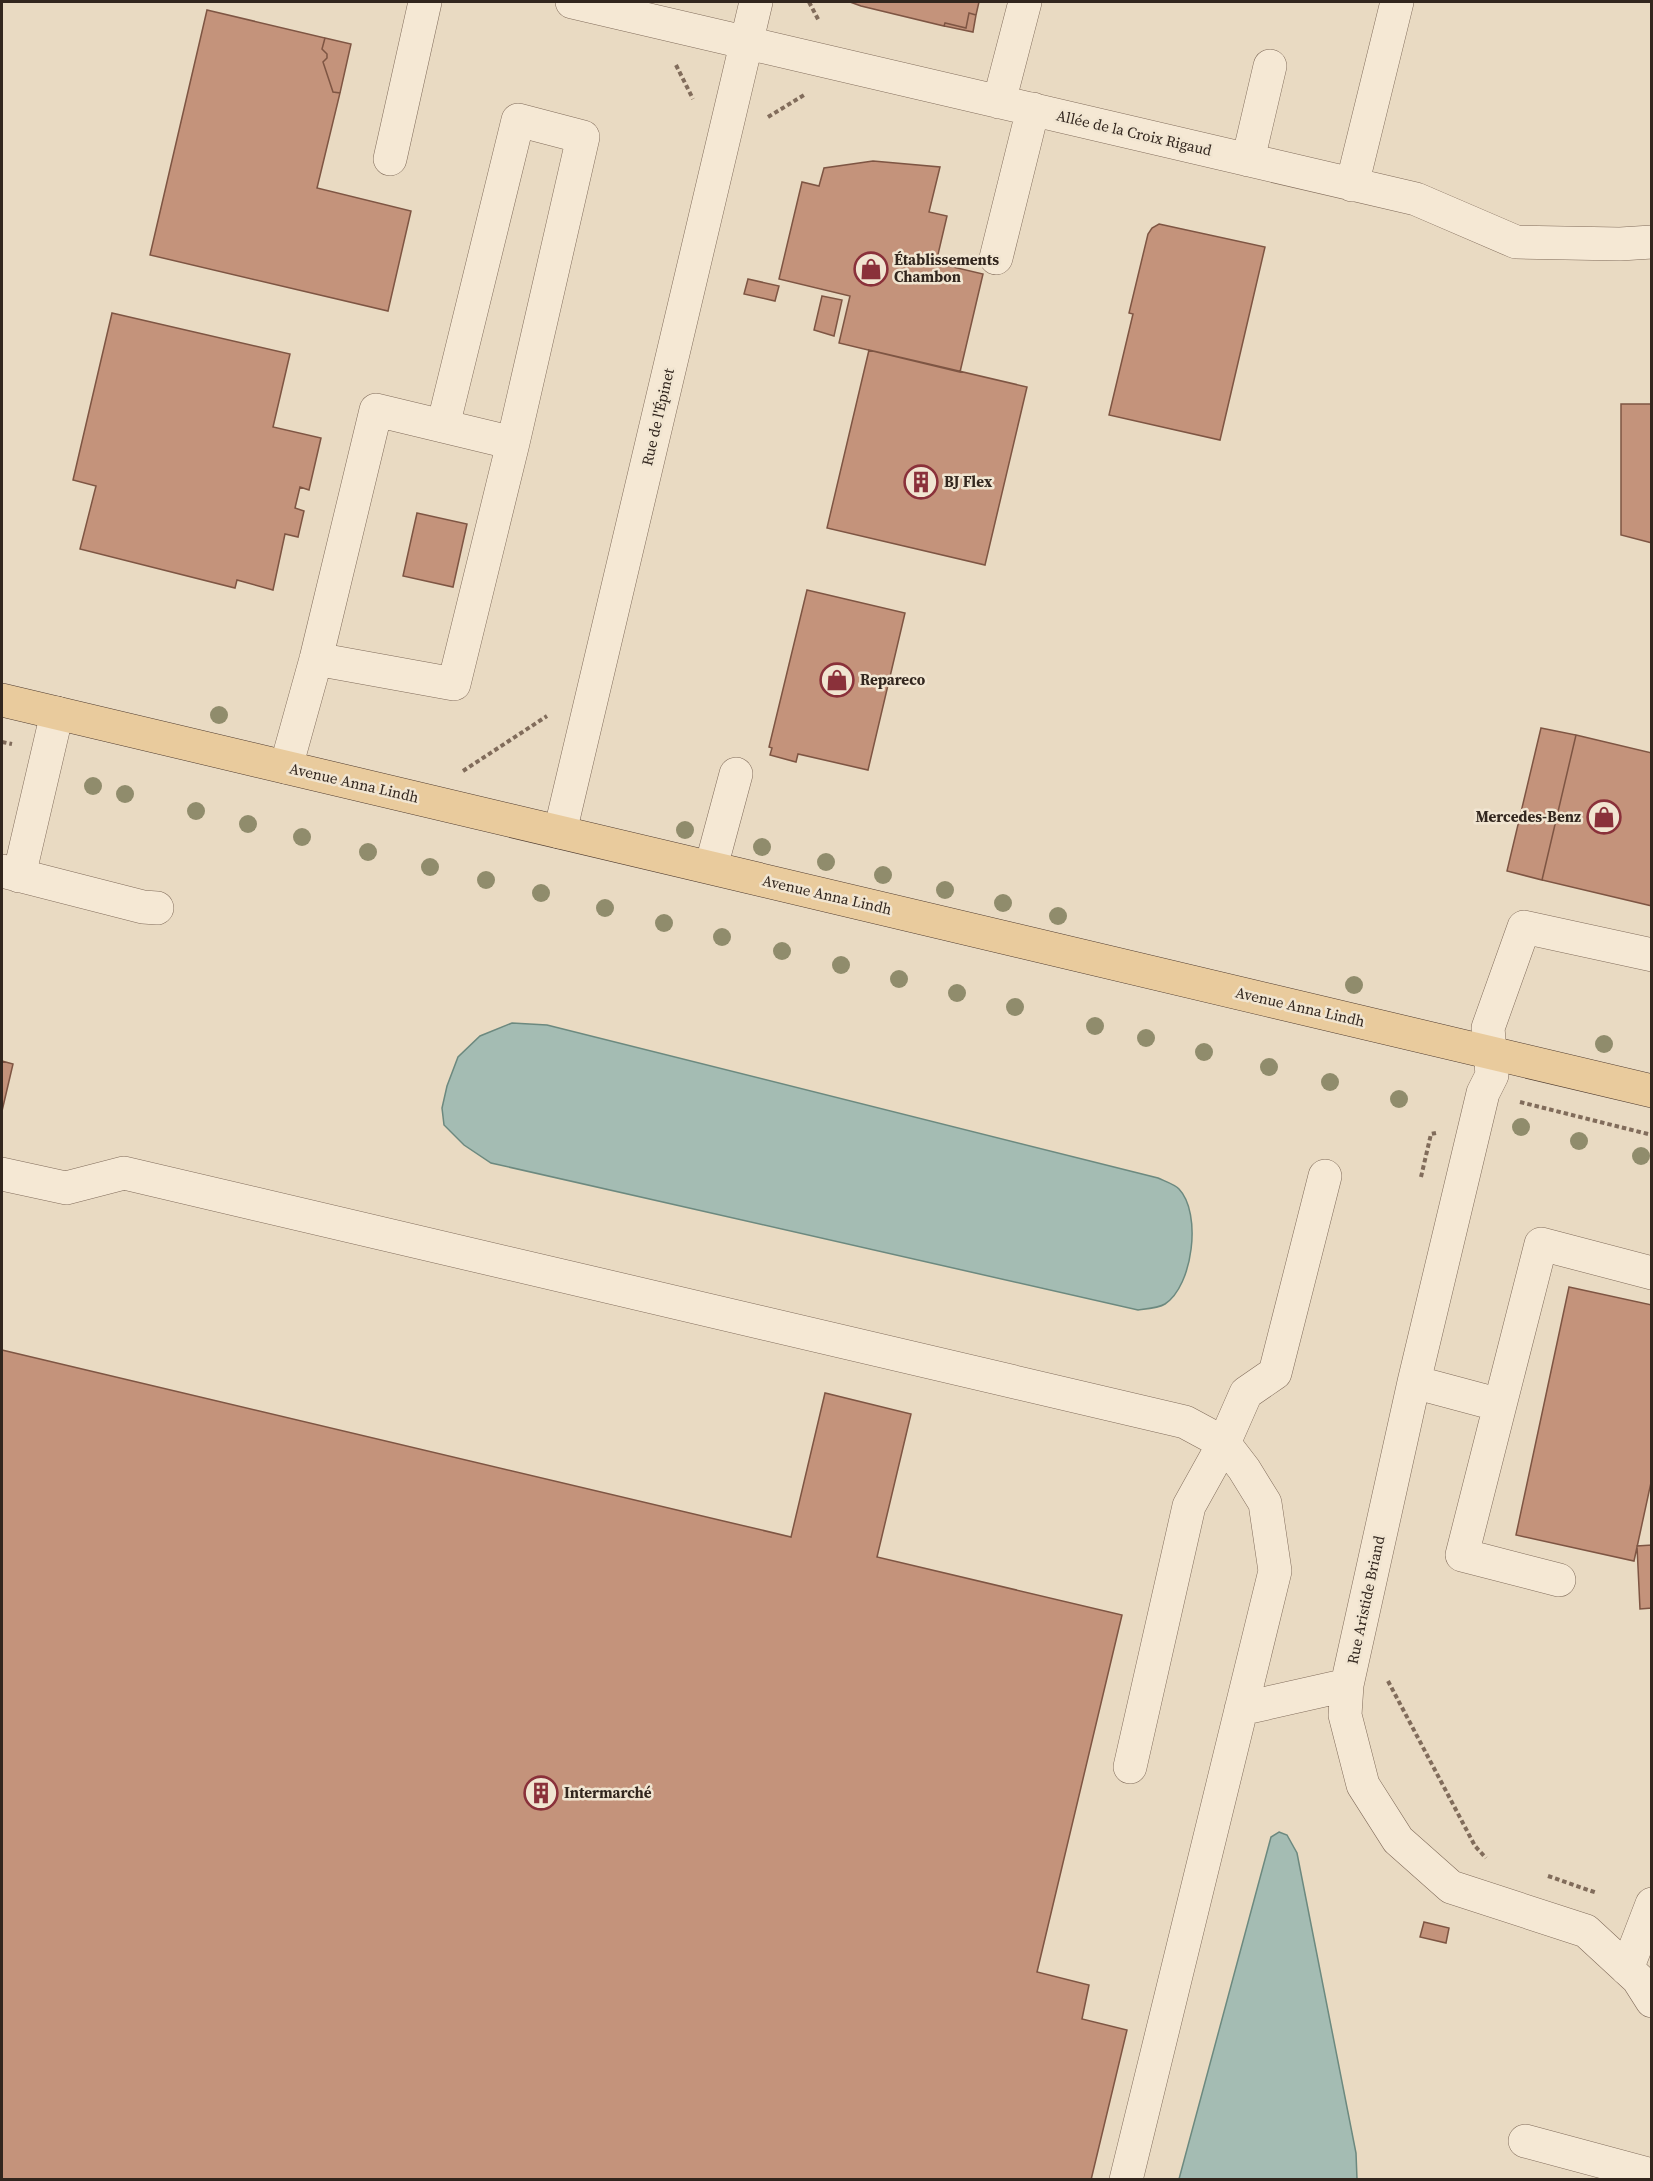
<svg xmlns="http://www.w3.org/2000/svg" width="1653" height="2181" viewBox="0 0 1653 2181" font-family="'Source Serif 4',serif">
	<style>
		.water { fill: #a4bcb3; stroke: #6c897f; stroke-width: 1.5 }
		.building { fill: #c4937b; stroke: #7e5543; stroke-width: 1.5 }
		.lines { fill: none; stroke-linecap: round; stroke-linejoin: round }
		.minor-casing { stroke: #816c5b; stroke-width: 34 }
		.major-casing { stroke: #4f3b2f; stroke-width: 34 }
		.path { stroke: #816c5b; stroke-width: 4; stroke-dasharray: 4.5 3; stroke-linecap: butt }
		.minor { stroke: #f5e8d4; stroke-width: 33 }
		.major { stroke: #e9cb9d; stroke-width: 33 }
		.tree { fill: #908c6c }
		.labels { text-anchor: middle; stroke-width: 5; stroke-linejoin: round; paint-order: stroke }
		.street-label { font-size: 15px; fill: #32261e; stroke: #f1e5d1 }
		.poi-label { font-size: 15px; font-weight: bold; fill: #32261e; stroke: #f1e5d1; text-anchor: start }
	</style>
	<rect width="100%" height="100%" fill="#e9dac2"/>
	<path class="water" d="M512,1023L547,1025L1158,1178C1164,1181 1174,1184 1179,1189C1202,1213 1193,1286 1165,1304C1159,1308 1146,1309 1138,1310L491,1163L464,1145L444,1125L442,1108L447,1086L458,1057L480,1036Z
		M1279,1832L1287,1835L1297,1853L1356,2153L1357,2179H1179L1271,1837Z"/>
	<path class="building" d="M850,2H979L976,15L969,13L966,28L945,23L944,26L861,6Z
		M207,10L325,38L322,49L327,54V58L323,62L333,92L340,93L317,188L411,211L388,311L150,255Z
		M969,13L976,15L973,32L944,26L945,23L966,28Z
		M325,38L351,44L340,93L333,92L323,62L327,58V54L322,49Z
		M873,161L940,167L929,212L947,216L936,263L983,274L960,372L839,343L850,296L779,279L802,182L819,186L824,168Z
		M1159,224L1265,247L1220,440L1109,415L1133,314L1129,313L1148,234L1152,228Z
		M748,279L779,286L775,301L744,294Z
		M822,296L842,300L834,336L814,330Z
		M112,313L290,354L273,427L321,438L309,490L300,487L295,508L304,511L298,537L285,534L273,590L237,580L235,588L80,549L96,486L73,480Z
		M869,350L1027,387L985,565L827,528Z
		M1621,404H1652V543L1621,535Z
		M417,513L467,524L453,587L403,576Z
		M807,590L905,613L868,770L798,754L796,762L770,755L772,748L769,747Z
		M1541,728L1576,735L1542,880L1507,871Z
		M1576,735L1652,753V906L1542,880Z
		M2,1061L13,1064L2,1111Z
		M1569,1287L1652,1305V1478L1634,1561L1516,1535Z
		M2,1350L791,1537L825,1393L911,1414L877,1557L1122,1615L1037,1972L1089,1985L1082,2019L1127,2030L1091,2180H2Z
		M1652,1545V1608L1640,1609L1637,1546Z
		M1424,1922L1449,1928L1446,1943L1420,1937Z"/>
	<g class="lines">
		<defs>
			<path id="minor" d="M572,2L1416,199L1516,242L1620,244L1652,242
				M999,102L1025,2
				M390,159L425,2
				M1248,160L1270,66
				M1352,185L1397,2
				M996,258L1033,109
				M443,426L518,120L583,137L513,443
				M286,767L316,659L376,410L513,443L454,684L316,659
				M560,832L756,2
				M711,867L736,774
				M2,871L143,907L157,908
				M19,876L57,713
				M1652,955L1524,927L1488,1028L1492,1075L1483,1093L1414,1382L1347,1685L1345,1715L1363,1785L1398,1840L1451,1887L1586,1931L1638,1979L1652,2001
				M2,1174L66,1188L124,1173L1185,1422L1224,1443L1244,1469L1265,1503L1275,1571L1126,2180
				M1414,1382L1500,1405L1462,1555L1559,1580
				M1500,1405L1541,1244L1652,1273
				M1241,1709L1347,1685
				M1130,1767L1189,1506L1224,1443L1246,1393L1275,1373L1325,1176
				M1627,1969L1652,1904
				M1525,2141L1652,2175"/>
			<path id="major" d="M2,700L1652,1091"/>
		</defs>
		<use href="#minor" class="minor-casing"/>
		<use href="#major" class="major-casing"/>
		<path class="path" d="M809,2L819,21
			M676,65L693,99
			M768,117L804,95
			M2,742L12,744
			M463,771L547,716
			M1520,1102L1652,1135
			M1421,1177L1431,1134L1436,1133
			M1388,1681L1475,1846L1486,1858
			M1548,1876L1597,1893"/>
		<use href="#minor" class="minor"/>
		<use href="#major" class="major"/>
	</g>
	<g class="tree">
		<circle cx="219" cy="715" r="9"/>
		<circle cx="93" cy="786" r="9"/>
		<circle cx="125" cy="794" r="9"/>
		<circle cx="196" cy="811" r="9"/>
		<circle cx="248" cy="824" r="9"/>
		<circle cx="685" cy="830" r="9"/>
		<circle cx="302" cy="837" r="9"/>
		<circle cx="762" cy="847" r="9"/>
		<circle cx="368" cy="852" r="9"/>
		<circle cx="826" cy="862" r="9"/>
		<circle cx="430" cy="867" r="9"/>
		<circle cx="883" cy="875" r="9"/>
		<circle cx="486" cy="880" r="9"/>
		<circle cx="945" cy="890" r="9"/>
		<circle cx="541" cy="893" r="9"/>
		<circle cx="1003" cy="903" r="9"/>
		<circle cx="605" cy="908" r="9"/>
		<circle cx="1058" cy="916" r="9"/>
		<circle cx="664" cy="923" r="9"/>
		<circle cx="722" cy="937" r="9"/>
		<circle cx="782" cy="951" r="9"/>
		<circle cx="841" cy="965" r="9"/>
		<circle cx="899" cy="979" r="9"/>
		<circle cx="1354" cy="985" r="9"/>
		<circle cx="957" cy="993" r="9"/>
		<circle cx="1015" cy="1007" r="9"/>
		<circle cx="1095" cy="1026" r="9"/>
		<circle cx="1146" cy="1038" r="9"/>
		<circle cx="1604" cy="1044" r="9"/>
		<circle cx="1204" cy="1052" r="9"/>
		<circle cx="1269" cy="1067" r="9"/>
		<circle cx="1330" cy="1082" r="9"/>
		<circle cx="1399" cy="1099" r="9"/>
		<circle cx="1521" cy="1127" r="9"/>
		<circle cx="1579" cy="1141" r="9"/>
		<circle cx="1641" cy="1156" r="9"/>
	</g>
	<defs>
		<symbol id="shop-ring" viewBox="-11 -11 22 22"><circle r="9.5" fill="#f1e5d1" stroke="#8a313a" stroke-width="1.5"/><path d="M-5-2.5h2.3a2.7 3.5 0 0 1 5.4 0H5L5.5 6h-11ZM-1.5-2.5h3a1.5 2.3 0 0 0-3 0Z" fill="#8a313a"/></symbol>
		<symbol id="building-ring" viewBox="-11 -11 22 22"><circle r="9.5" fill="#f1e5d1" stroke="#8a313a" stroke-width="1.5"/><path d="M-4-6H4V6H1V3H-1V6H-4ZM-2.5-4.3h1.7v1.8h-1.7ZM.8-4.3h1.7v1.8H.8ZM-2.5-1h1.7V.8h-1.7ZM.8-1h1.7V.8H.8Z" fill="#8a313a"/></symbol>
	</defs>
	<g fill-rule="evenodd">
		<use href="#shop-ring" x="852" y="250" width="38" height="38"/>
		<use href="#building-ring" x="902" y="463" width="38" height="38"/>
		<use href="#shop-ring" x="818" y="661" width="38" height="38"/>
		<use href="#shop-ring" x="1585" y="798" width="38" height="38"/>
		<use href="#building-ring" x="522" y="1774" width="38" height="38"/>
	</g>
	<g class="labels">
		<g class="street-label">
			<text transform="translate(1134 133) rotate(13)" y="5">Allée de la Croix Rigaud</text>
			<text transform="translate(658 417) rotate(-77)" y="5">Rue de l'Épinet</text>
			<text transform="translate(354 783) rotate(13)" y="5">Avenue Anna Lindh</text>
			<text transform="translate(827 895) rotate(13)" y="5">Avenue Anna Lindh</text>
			<text transform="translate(1300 1007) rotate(13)" y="5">Avenue Anna Lindh</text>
			<text transform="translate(1366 1600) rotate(-78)" y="5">Rue Aristide Briand</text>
		</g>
		<g class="poi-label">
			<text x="894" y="265">Établissements<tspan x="894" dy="17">Chambon</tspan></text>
			<text x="944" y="487">BJ Flex</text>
			<text x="860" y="685">Repareco</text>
			<text x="1581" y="822" text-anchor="end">Mercedes-Benz</text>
			<text x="564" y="1798">Intermarché</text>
		</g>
	</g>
	<rect width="1653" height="2181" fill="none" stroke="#32261e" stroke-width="6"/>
</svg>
